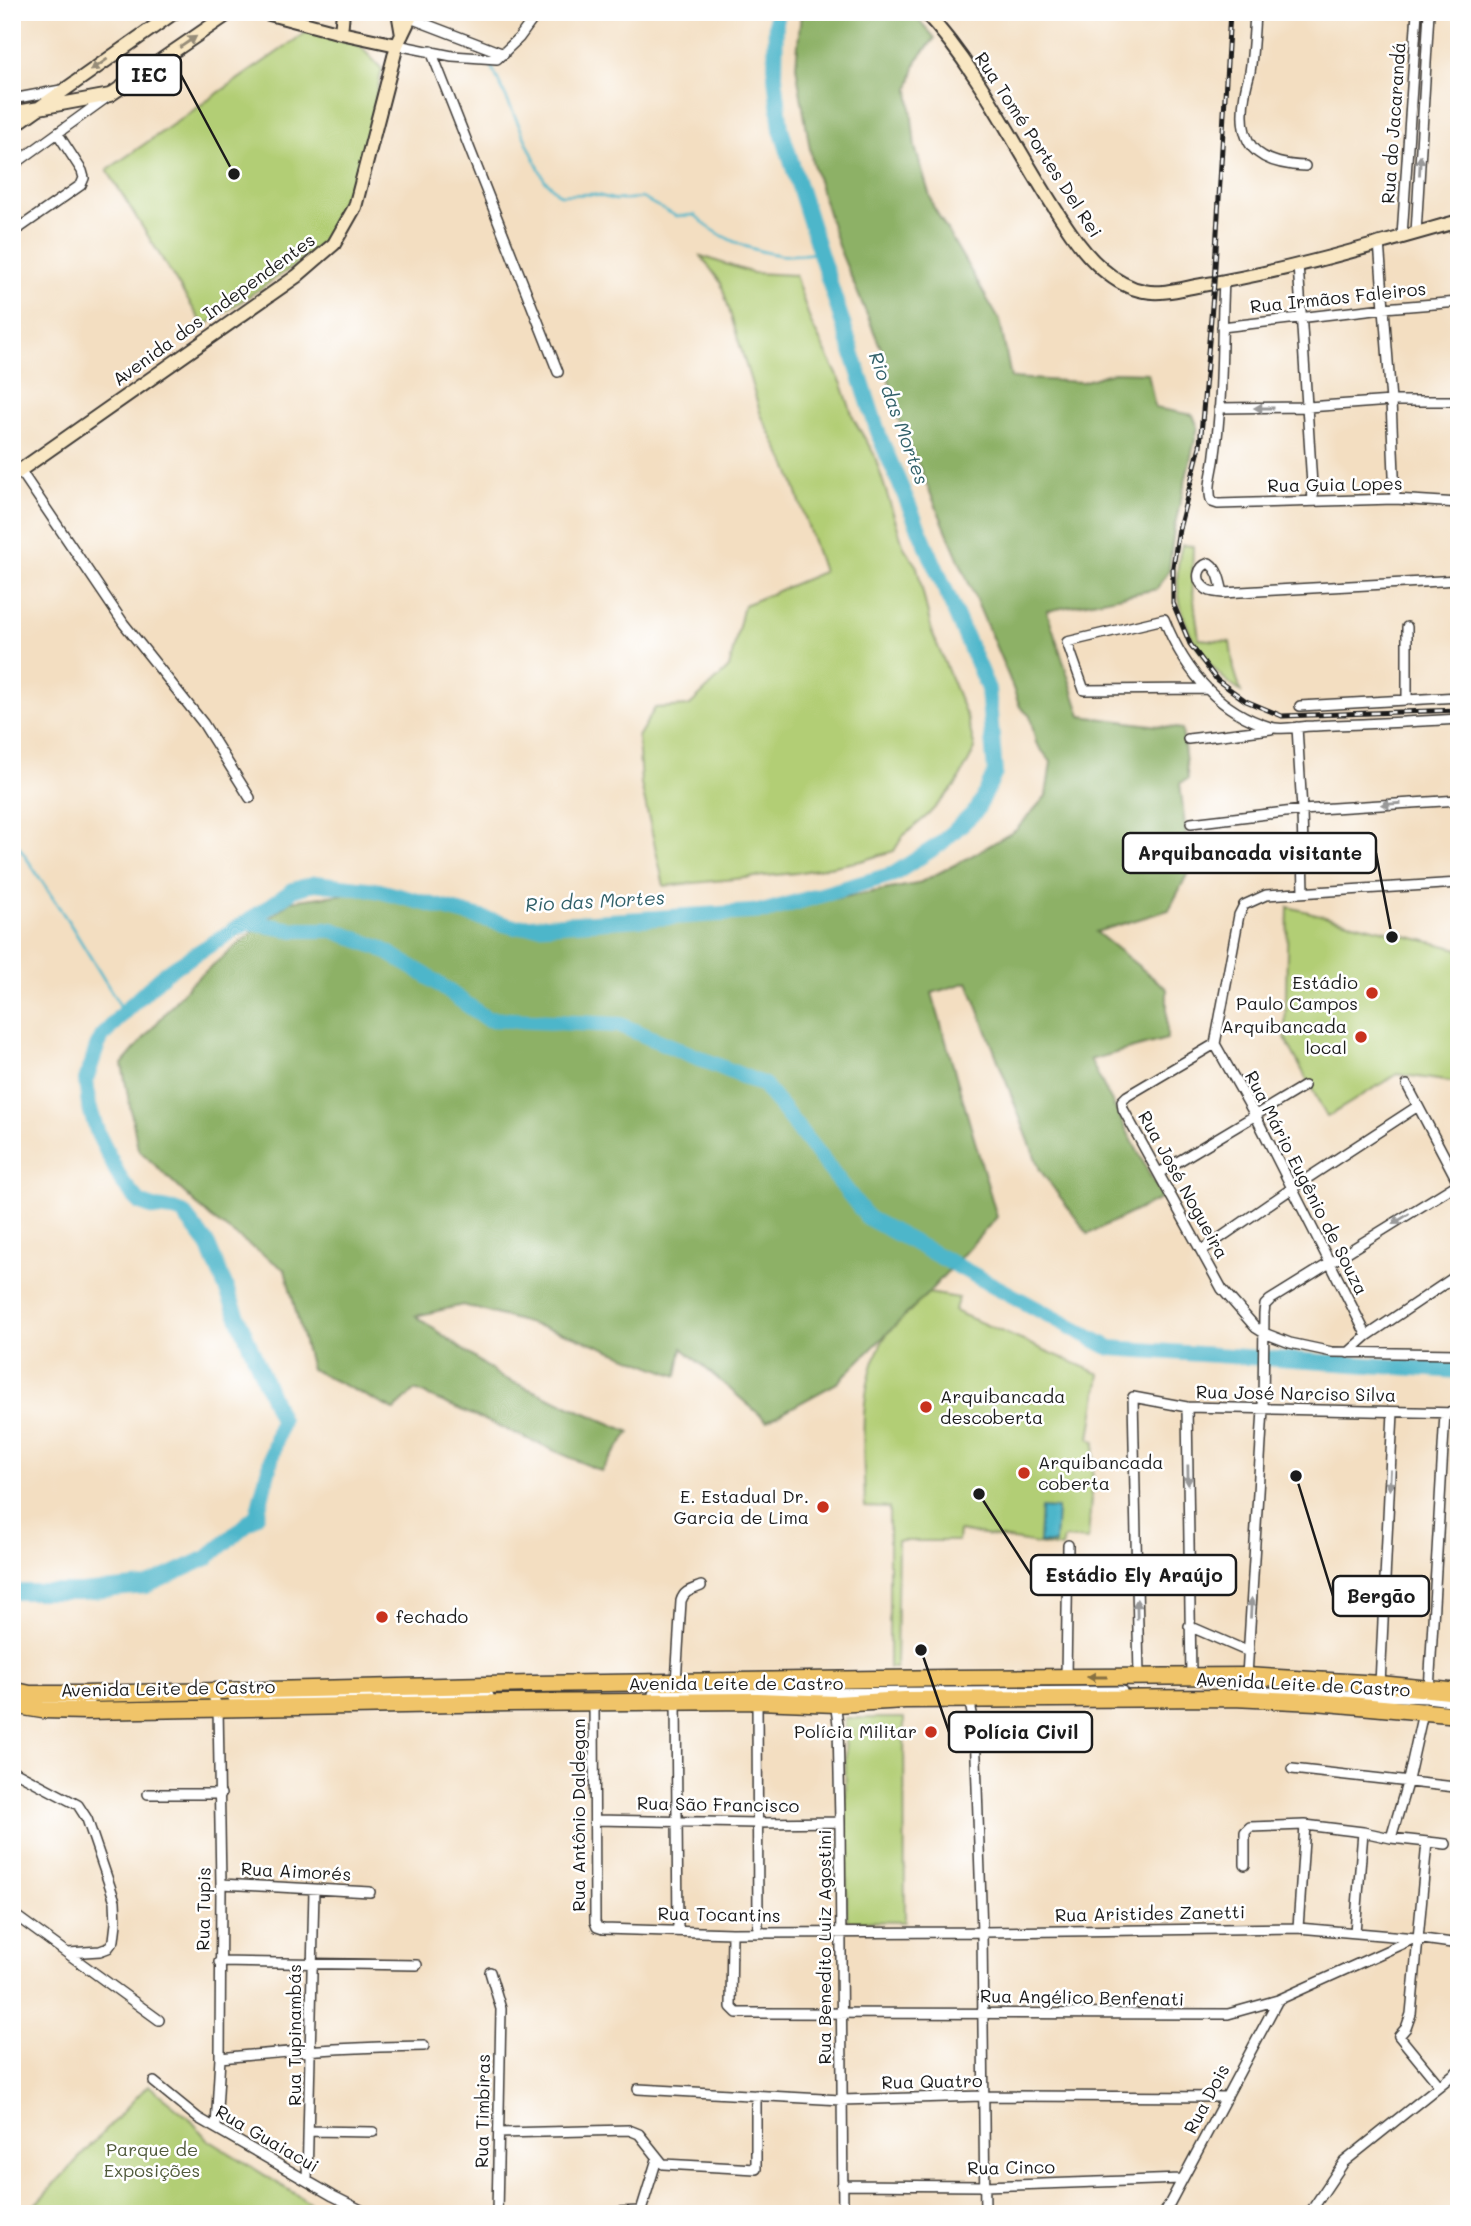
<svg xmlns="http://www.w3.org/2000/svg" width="1471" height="2226" viewBox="0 0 1471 2226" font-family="Mali,sans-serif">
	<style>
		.green { fill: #b2ce75; stroke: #677548; stroke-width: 2 }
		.forest { fill: #8db166; stroke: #546641; stroke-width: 2 }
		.water { fill: #4db6ca; stroke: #346973; stroke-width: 2 }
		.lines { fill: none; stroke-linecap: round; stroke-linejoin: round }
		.stream { stroke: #4db6ca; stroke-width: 2.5 }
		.river { stroke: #4db6ca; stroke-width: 16 }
		.street-casing { stroke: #3c3935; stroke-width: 12 }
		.secondary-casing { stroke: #3c3935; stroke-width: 16 }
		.highway-casing { stroke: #3c3935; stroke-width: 19 }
		.street { stroke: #fff; stroke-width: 9 }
		.secondary { stroke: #f9e7c3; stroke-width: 12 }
		.highway { stroke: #f0c469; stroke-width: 16 }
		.rail-casing { stroke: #1c1c1c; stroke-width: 5 }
		.rail { stroke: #fff; stroke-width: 2.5; stroke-dasharray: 8; stroke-linecap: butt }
		.oneway { fill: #968c78 }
		.oneway2 { fill: #999 }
		.oneway3 { fill: #867042 }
		.poi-dot { fill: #c8321e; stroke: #fff; stroke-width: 2.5 }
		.labels { text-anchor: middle; stroke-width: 5; stroke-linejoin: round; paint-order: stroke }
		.street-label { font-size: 18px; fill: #1c1c1c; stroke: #fff }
		.poi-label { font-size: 18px; fill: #1c1c1c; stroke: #fff; text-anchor: end }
		.park-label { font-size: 18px; fill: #505a3b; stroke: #fff }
		.water-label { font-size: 19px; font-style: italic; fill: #32616a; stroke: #fff }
		.leader { fill: none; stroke: #1c1c1c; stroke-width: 2.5 }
		.callout-dot { fill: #1c1c1c; stroke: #fff; stroke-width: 2.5 }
		.callout { fill: #fff; stroke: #1c1c1c; stroke-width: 2.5 }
		.callout-label { font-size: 19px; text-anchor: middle; font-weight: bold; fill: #1c1c1c }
	</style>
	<rect width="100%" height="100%" fill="#fff"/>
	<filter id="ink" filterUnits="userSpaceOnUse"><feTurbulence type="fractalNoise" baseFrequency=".0143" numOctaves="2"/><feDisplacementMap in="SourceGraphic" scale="14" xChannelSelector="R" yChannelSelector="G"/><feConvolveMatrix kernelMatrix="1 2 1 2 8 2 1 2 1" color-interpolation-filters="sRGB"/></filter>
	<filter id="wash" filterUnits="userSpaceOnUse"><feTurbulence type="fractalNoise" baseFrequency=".00686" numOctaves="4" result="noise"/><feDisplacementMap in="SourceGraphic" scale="28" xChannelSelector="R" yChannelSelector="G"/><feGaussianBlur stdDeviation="1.57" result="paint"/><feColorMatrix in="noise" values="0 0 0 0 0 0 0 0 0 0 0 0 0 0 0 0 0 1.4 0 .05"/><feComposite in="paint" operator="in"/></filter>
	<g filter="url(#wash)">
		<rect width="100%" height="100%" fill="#f3dec1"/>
		<path class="green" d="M308,31L358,44L382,69L358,179L351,199L331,235L291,268L204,326L107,170Z
			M701,256L753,273L795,275L811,323L842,384L854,420L874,454L904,547L917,567L932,632L967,717L975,749L956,785L928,815L903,836L894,851L861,861L796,873L664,886L641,784L638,737L655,708L689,706L729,668L744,605L823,572L790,472L761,415L721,283Z
			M1182,545L1193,546L1192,584L1199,639L1230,642L1234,669L1241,692C1194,660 1166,602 1182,545Z
			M1288,907L1459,949V1083L1397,1074L1327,1117L1285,1038Z
			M928,1293L959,1298L954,1311L1100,1374L1090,1438L1095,1442L1088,1540L1064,1538L1062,1548L959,1531L958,1541H898L896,1668H889V1508L865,1507C864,1452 855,1379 889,1331C899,1317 916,1305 928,1293Z
			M845,1718H904L905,1922L847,1921Z
			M148,2085L189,2118L207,2139L327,2214H26Z"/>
		<path class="forest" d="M801,12H912L935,38L917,60L909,89L915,147L933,206L1000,321L1011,378L1082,382L1114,372L1148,373L1155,408L1193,415L1198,427L1174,529L1169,571L1157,589L1047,611L1081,716L1182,729L1188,779L1180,783L1190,869L1169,910L1096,932L1167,989V1039L1090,1060L1162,1198L1088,1234L1040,1170L968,982L932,993L997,1217L928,1293L837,1383L767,1421L682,1348L677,1376L573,1336L463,1305L416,1316L501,1377L630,1432L601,1471L415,1390L394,1410L311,1369L285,1270L211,1218L138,1149L122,1064L189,985L290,901L376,890L515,927L766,911L917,884L964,860L1016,830L1046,796L1051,762L1036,743L1030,716L1020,707L1008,675L894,408L885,358L838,246L812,161L796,66Z"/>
		<path class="water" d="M1041,1508L1057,1509L1055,1544L1039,1543Z"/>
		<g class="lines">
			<path class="stream" d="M491,65L544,179L560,195L592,194L616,200L642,198L676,216L695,215C716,237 750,251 781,255C793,256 807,254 820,253
				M12,836L72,927L124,1012"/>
			<path class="river" d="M247,922L293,930H333L380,948L427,976L487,1019L620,1025L764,1085L868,1218L1110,1348L1459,1371
				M12,1592H81L146,1586L207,1558L257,1515L281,1420L208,1245L183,1213L174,1210L154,1208L140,1203L122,1182L98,1134L89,1106L86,1080L97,1047L102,1037L124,1012L165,973L247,922L293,890L315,883L376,890L515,927L766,911L894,874L940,844L977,810L995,773L988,689L880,438L820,253L781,129L775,76L776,12"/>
		</g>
	</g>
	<g filter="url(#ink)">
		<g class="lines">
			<defs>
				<path id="street" d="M1255,12C1254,32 1253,52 1250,72C1248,79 1246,86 1245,93C1236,144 1255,164 1305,166
					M410,18L504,54
					M397,45L452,56L497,59L519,38L538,12
					M431,51L558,372
					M12,99L61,90
					M12,166L106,98
					M12,233L81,185L84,178L82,171L58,134
					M1416,233L1429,12
					M1402,236L1417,12
					M1379,242L1391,401L1395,499
					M1298,264L1313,501
					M1224,281C1221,339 1223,397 1215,454C1214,469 1206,489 1212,502L1218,504L1395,499L1459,503
					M1222,327L1384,308L1459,302
					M1219,408L1308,407L1391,401H1459
					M20,470L124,624L203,723L250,798
					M1223,593C1220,581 1219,570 1209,563C1197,567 1195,580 1205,588C1210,593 1217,592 1223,593L1459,580
					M1407,627V700
					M1206,689L1084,690L1067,642L1164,619C1184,669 1217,711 1270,727C1282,731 1300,726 1313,726C1361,724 1410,722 1459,719
					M1300,706L1459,697
					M1297,727L1302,810L1304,892
					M1188,739L1271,729
					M1191,823L1302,810L1459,800
					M1215,1044L1127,1096L1122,1101L1123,1109L1222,1289L1256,1328L1264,1333L1290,1343L1332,1352L1459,1354
					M1407,1085L1459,1184
					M1159,1173L1304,1086
					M1201,1251L1291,1189L1418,1106
					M1367,1336L1255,1115L1215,1044L1239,915L1244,905L1266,895L1459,883
					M1348,1353L1367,1336L1459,1274
					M1187,1407L1191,1677
					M1189,1626L1249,1652
					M1247,1676L1263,1409L1264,1313L1265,1305L1270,1300L1459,1183
					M1066,1677L1068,1545
					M1139,1677L1133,1397L1187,1407L1459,1413
					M676,1683L681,1601C684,1591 691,1590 701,1586
					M1380,1684L1393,1412
					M1241,1691L1427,1698L1459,1702
					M1429,1691L1445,1413
					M214,1692V1699L218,1707L221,1884L220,2058L216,2127
					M653,1694L1122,1691
					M233,1698L489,1696
					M969,1698L975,1729L982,1932L985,2214
					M757,1699L758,1932
					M676,1701L678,1930
					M835,1701L838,1724L840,1822L843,2214
					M45,1703L90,1702
					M594,1703L595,1922L597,1927L603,1929L732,1933L982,1932L1298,1928L1416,1938L1459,1944
					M1292,1769L1455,1787
					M12,1770L78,1805L87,1819L115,1901L116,1923L114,1940L108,1948L100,1951L68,1953
					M148,1794H221
					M595,1820L757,1823L840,1822
					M1391,1838L1408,1780L1424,1708
					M1427,1842L1411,2014L1406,2028L1399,2036L1439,2085
					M1245,1865V1832L1250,1827L1305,1825L1363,1832L1391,1838L1446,1844
					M221,1884L370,1892
					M12,1913L159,2020
					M1298,1928L1305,1825
					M1355,1932L1363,1832
					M732,1933L731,2007L737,2013L1228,2014L1278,2000L1415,1938
					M219,1962L417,1965
					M490,1972L501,2009L497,2214
					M220,2058C288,2051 355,2047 424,2046
					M154,2082L198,2118L333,2196L369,2214
					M638,2089L841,2100L983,2096L1227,2097
					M310,2131L373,2132
					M499,2133L629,2130L639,2134L663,2164L756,2169V2095
					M307,2181L314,1890
					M842,2185L985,2186L1181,2179
					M567,2214L642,2211
					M640,2214L657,2159
					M1164,2214L1278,2000
					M1309,2214L1344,2162L1459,2070"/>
				<path id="secondary" d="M262,12L341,33L397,45
					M398,12L402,35
					M925,12C985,77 1021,161 1071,233C1087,257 1114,286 1144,291C1162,295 1184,288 1202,285C1288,271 1374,245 1459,221
					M341,33L343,12
					M12,113L110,95L231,12
					M12,127L175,12
					M12,476L297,276L334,244L355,207L397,45L413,12"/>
				<path id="highway" d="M12,1690L30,1694H85L534,1684L950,1678L1247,1676L1380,1684L1459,1692
					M12,1705L42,1710L87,1711L510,1703L757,1701L836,1704L905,1700L1233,1698L1316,1702L1459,1715"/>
			</defs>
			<use href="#street" class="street-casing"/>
			<use href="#secondary" class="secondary-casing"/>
			<use href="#highway" class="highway-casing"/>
			<use href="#street" class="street"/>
			<use href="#secondary" class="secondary"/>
			<use href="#highway" class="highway"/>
			<defs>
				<path id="rail" d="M1230,12L1214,283L1200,446L1179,529L1173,567V603L1190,644L1217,680L1246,701L1282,716L1459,710"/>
			</defs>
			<use href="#rail" class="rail-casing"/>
			<use href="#rail" class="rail"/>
		</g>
		<defs><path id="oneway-solid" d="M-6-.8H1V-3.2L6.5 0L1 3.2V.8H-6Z" transform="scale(1.75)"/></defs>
		<g class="oneway">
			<use href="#oneway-solid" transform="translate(188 42) rotate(-34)"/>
			<use href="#oneway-solid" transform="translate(99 65) rotate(145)"/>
		</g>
		<g class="oneway2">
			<use href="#oneway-solid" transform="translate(1420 165) rotate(-87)"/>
			<use href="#oneway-solid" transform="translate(1264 408) rotate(180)"/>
			<use href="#oneway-solid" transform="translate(1391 804) rotate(176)"/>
			<use href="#oneway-solid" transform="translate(1401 1219) rotate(148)"/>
			<use href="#oneway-solid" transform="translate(1188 1475) rotate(89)"/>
			<use href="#oneway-solid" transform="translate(1390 1480) rotate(93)"/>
			<use href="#oneway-solid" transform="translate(1251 1608) rotate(-87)"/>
			<use href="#oneway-solid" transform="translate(1137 1609) rotate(-91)"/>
		</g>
		<use class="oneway3" href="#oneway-solid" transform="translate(1097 1677) rotate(180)"/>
	</g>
	<g class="poi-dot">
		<circle cx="1372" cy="993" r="7"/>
		<circle cx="1361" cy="1037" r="7"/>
		<circle cx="926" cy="1407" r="7"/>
		<circle cx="1024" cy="1473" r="7"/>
		<circle cx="823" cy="1507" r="7"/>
		<circle cx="382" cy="1617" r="7"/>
		<circle cx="931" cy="1732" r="7"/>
	</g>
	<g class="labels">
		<g class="street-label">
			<text transform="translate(1394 123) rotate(-86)" y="6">Rua do Jacarandá</text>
			<text transform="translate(1038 145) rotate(57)" y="6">Rua Tomé Portes Del Rei</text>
			<text transform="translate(1338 298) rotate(-6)" y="6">Rua Irmãos Faleiros</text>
			<text transform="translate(214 310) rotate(-36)" y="6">Avenida dos Independentes</text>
			<text transform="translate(1335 485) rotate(-1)" y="6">Rua Guia Lopes</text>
			<text transform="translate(1306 1183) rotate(63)" y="6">Rua Mário Eugênio de Souza</text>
			<text transform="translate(1183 1185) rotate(61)" y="6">Rua José Nogueira</text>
			<text transform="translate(1296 1394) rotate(1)" y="6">Rua José Narciso Silva</text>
			<text x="736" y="1690">Avenida Leite de Castro</text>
			<text transform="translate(1303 1685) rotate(3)" y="6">Avenida Leite de Castro</text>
			<text transform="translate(168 1689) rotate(-1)" y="6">Avenida Leite de Castro</text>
			<text transform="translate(718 1805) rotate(1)" y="6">Rua São Francisco</text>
			<text transform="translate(579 1815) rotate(-90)" y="6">Rua Antônio Daldegan</text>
			<text transform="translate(296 1872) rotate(3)" y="6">Rua Aimorés</text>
			<text transform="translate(204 1909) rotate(-89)" y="6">Rua Tupis</text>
			<text transform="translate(1150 1914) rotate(-1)" y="6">Rua Aristides Zanetti</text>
			<text transform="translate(719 1915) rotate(1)" y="6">Rua Tocantins</text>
			<text transform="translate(825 1947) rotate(-90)" y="6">Rua Benedito Luiz Agostini</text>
			<text transform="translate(1082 1998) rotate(1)" y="6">Rua Angélico Benfenati</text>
			<text transform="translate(295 2035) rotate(-90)" y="6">Rua Tupinambás</text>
			<text transform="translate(932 2082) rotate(-1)" y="6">Rua Quatro</text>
			<text transform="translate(1207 2099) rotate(-62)" y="6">Rua Dois</text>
			<text transform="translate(483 2111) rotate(-89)" y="6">Rua Timbiras</text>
			<text transform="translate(267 2139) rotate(30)" y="6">Rua Guaiacui</text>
			<text transform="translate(1011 2168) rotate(-1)" y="6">Rua Cinco</text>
		</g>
		<g class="poi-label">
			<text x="1358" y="989">Estádio<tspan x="1358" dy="21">Paulo Campos</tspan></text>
			<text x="1347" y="1033">Arquibancada<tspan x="1347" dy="21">local</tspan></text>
			<text x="940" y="1403" text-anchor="start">Arquibancada<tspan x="940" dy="21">descoberta</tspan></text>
			<text x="1038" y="1469" text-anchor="start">Arquibancada<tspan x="1038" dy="21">coberta</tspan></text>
			<text x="809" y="1503">E. Estadual Dr.<tspan x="809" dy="21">Garcia de Lima</tspan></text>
			<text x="396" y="1623" text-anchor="start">fechado</text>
			<text x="917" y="1738">Polícia Militar</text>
		</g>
		<g class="park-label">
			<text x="152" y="2156">Parque de<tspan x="152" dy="21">Exposições</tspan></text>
		</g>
		<g class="water-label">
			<text transform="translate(899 418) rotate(70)" y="7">Rio das Mortes</text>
			<text transform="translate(595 901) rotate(-3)" y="7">Rio das Mortes</text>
		</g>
	</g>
	<path class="leader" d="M234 174L181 75M1392 937L1376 853M979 1494L1031 1575M1296 1476L1333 1596M921 1650L949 1732"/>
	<g class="callout-dot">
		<circle cx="234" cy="174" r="7"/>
		<circle cx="1392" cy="937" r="7"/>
		<circle cx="979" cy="1494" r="7"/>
		<circle cx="1296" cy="1476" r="7"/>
		<circle cx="921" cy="1650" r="7"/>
	</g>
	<g class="callout">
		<rect x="117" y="55" width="64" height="40" rx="7"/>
		<rect x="1123" y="833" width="253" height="40" rx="7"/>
		<rect x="1031" y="1555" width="205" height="40" rx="7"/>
		<rect x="1333" y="1576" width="96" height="40" rx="7"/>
		<rect x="949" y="1712" width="143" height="40" rx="7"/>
	</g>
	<g class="callout-label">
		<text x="149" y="82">IEC</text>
		<text x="1250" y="860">Arquibancada visitante</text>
		<text x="1134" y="1582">Estádio Ely Araújo</text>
		<text x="1381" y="1603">Bergão</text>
		<text x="1021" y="1739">Polícia Civil</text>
	</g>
	<rect width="1471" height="2226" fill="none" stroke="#fff" stroke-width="42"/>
</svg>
